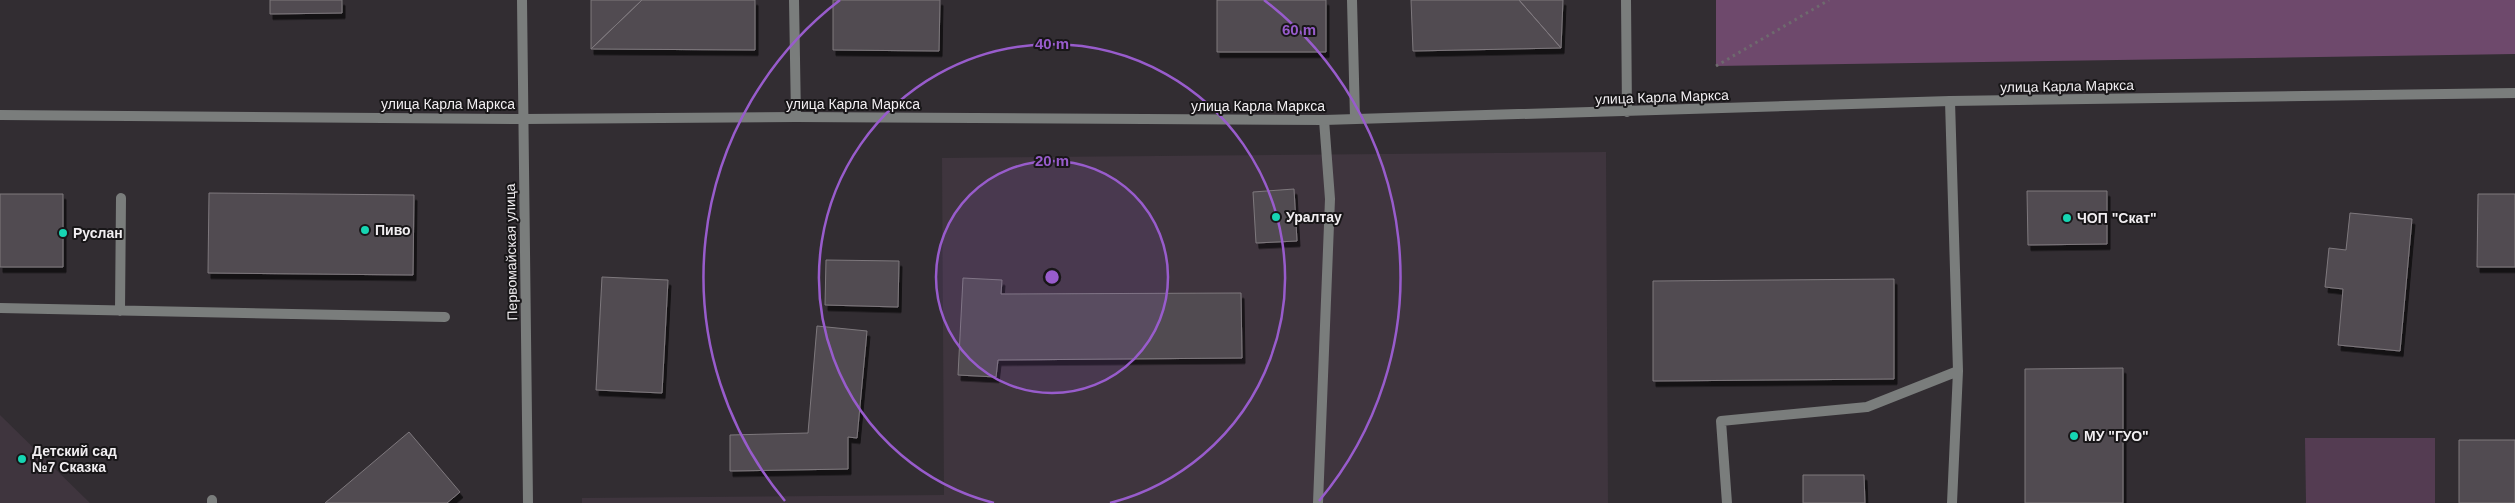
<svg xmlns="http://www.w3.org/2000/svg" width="2515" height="503" viewBox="0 0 2515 503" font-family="Arial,sans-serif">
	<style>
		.built { fill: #3f353e }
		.green { fill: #543c52 }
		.forest { fill: #6e496c }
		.building { fill: #514c51; stroke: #7e787d; filter: url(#shadow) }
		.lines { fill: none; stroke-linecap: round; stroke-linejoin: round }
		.path { stroke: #6e6a6e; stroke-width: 3; stroke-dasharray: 2.5 4; stroke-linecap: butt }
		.service { stroke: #7a7d7c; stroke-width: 10 }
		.minor { stroke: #7a7d7c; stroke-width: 10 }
		.ring { fill: none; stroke: #985ccc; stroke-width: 2.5 }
		.poi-dot { fill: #16d5b3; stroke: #181618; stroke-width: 2 }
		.labels { text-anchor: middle; stroke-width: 4; stroke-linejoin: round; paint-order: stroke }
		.street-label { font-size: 14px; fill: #f1eef1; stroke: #181618 }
		.poi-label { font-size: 14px; font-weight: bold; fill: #f1eef1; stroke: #181618; text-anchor: start }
		.centre { fill: #985ccc; stroke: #181618; stroke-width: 2.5 }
		.ring-label { font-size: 15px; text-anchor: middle; font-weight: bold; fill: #985ccc; stroke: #181618; stroke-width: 4; stroke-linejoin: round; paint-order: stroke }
	</style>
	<defs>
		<filter id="shadow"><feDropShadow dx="3" dy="5.5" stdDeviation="0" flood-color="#0009"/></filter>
	</defs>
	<rect width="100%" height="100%" fill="#322d32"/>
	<path class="built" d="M1606,152L1608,503H582V498L944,495L942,158Z
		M0,415L90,503H0Z"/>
	<path class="green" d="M2305,438H2435V503H2306Z"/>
	<path class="forest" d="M1716,0H2515V54L1716,66Z"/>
	<path class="building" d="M270,0H342V13L270,14Z
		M591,0H642L591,49Z
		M642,0H755V50L591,49Z
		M833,0H940L939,51L833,50Z
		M1217,0H1326V52H1217Z
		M1411,0H1519L1561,48L1413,51Z
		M1519,0H1563L1561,48Z
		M1294,189L1297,241L1256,243L1253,192Z
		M2027,191H2107V244L2028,245Z
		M209,193L414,195L413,275L208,273Z
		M0,194H63V267H0Z
		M2478,194H2515V267H2477Z
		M2350,213L2412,219L2400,351L2338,345L2343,289L2325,287L2329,248L2346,250Z
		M826,260L899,261L898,307L825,305Z
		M602,277L668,280L662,393L596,390Z
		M963,278L1002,280L1001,294L1241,293L1242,358L998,360L996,377L958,375Z
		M1894,279V379L1653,381V281Z
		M817,326L867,331L857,438L848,437V469L730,471V435L808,433Z
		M2123,368V503H2025V369Z
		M409,432L460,492L447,503H325Z
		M2459,440H2515V503H2459Z
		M1803,475H1864L1865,503H1803Z"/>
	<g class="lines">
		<path class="path" d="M1716,66L1829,0"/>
		<path class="service" d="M794,0L796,117
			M1352,0L1355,118
			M1950,101L1958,371L1952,503
			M0,308L445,317
			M120,311L121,198
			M212,500V503
			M1318,503L1330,199L1324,120
			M1727,503L1721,421L1867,407L1958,371"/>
		<path class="minor" d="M522,0L528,503
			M1626,0L1627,112
			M0,115L524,119L796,117L1324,120L1950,101L2515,93"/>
	</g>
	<circle cx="1052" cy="277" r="116" fill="#985ccc" fill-opacity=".12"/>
	<g class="ring">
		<circle cx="1052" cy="277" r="116"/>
		<path d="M994 503A233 233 0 1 1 1110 503"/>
		<path d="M785 501A349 349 0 0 1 840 0M1264 0A349 349 0 0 1 1319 501"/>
	</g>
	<g class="poi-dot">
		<circle cx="1276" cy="217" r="5"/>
		<circle cx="2067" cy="218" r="5"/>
		<circle cx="365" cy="230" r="5"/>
		<circle cx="63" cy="233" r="5"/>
		<circle cx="2074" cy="436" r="5"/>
		<circle cx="22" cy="459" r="5"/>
	</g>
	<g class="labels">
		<g class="street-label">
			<text transform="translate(2067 86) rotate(-1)" y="5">улица Карла Маркса</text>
			<text transform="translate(1662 97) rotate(-2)" y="5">улица Карла Маркса</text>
			<text x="448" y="109">улица Карла Маркса</text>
			<text x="853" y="109">улица Карла Маркса</text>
			<text x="1258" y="111">улица Карла Маркса</text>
			<text transform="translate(511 252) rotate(-91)" y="5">Первомайская улица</text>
		</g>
		<g class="poi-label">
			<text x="1286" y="222">Уралтау</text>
			<text x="2077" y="223">ЧОП "Скат"</text>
			<text x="375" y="235">Пиво</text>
			<text x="73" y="238">Руслан</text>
			<text x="2084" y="441">МУ "ГУО"</text>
			<text x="32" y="456">Детский сад<tspan x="32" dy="16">№7 Сказка</tspan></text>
		</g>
	</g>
	<circle cx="1052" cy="277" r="8" class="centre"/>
	<g class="ring-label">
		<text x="1299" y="35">60 m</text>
		<text x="1052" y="49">40 m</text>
		<text x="1052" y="166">20 m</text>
	</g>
</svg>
